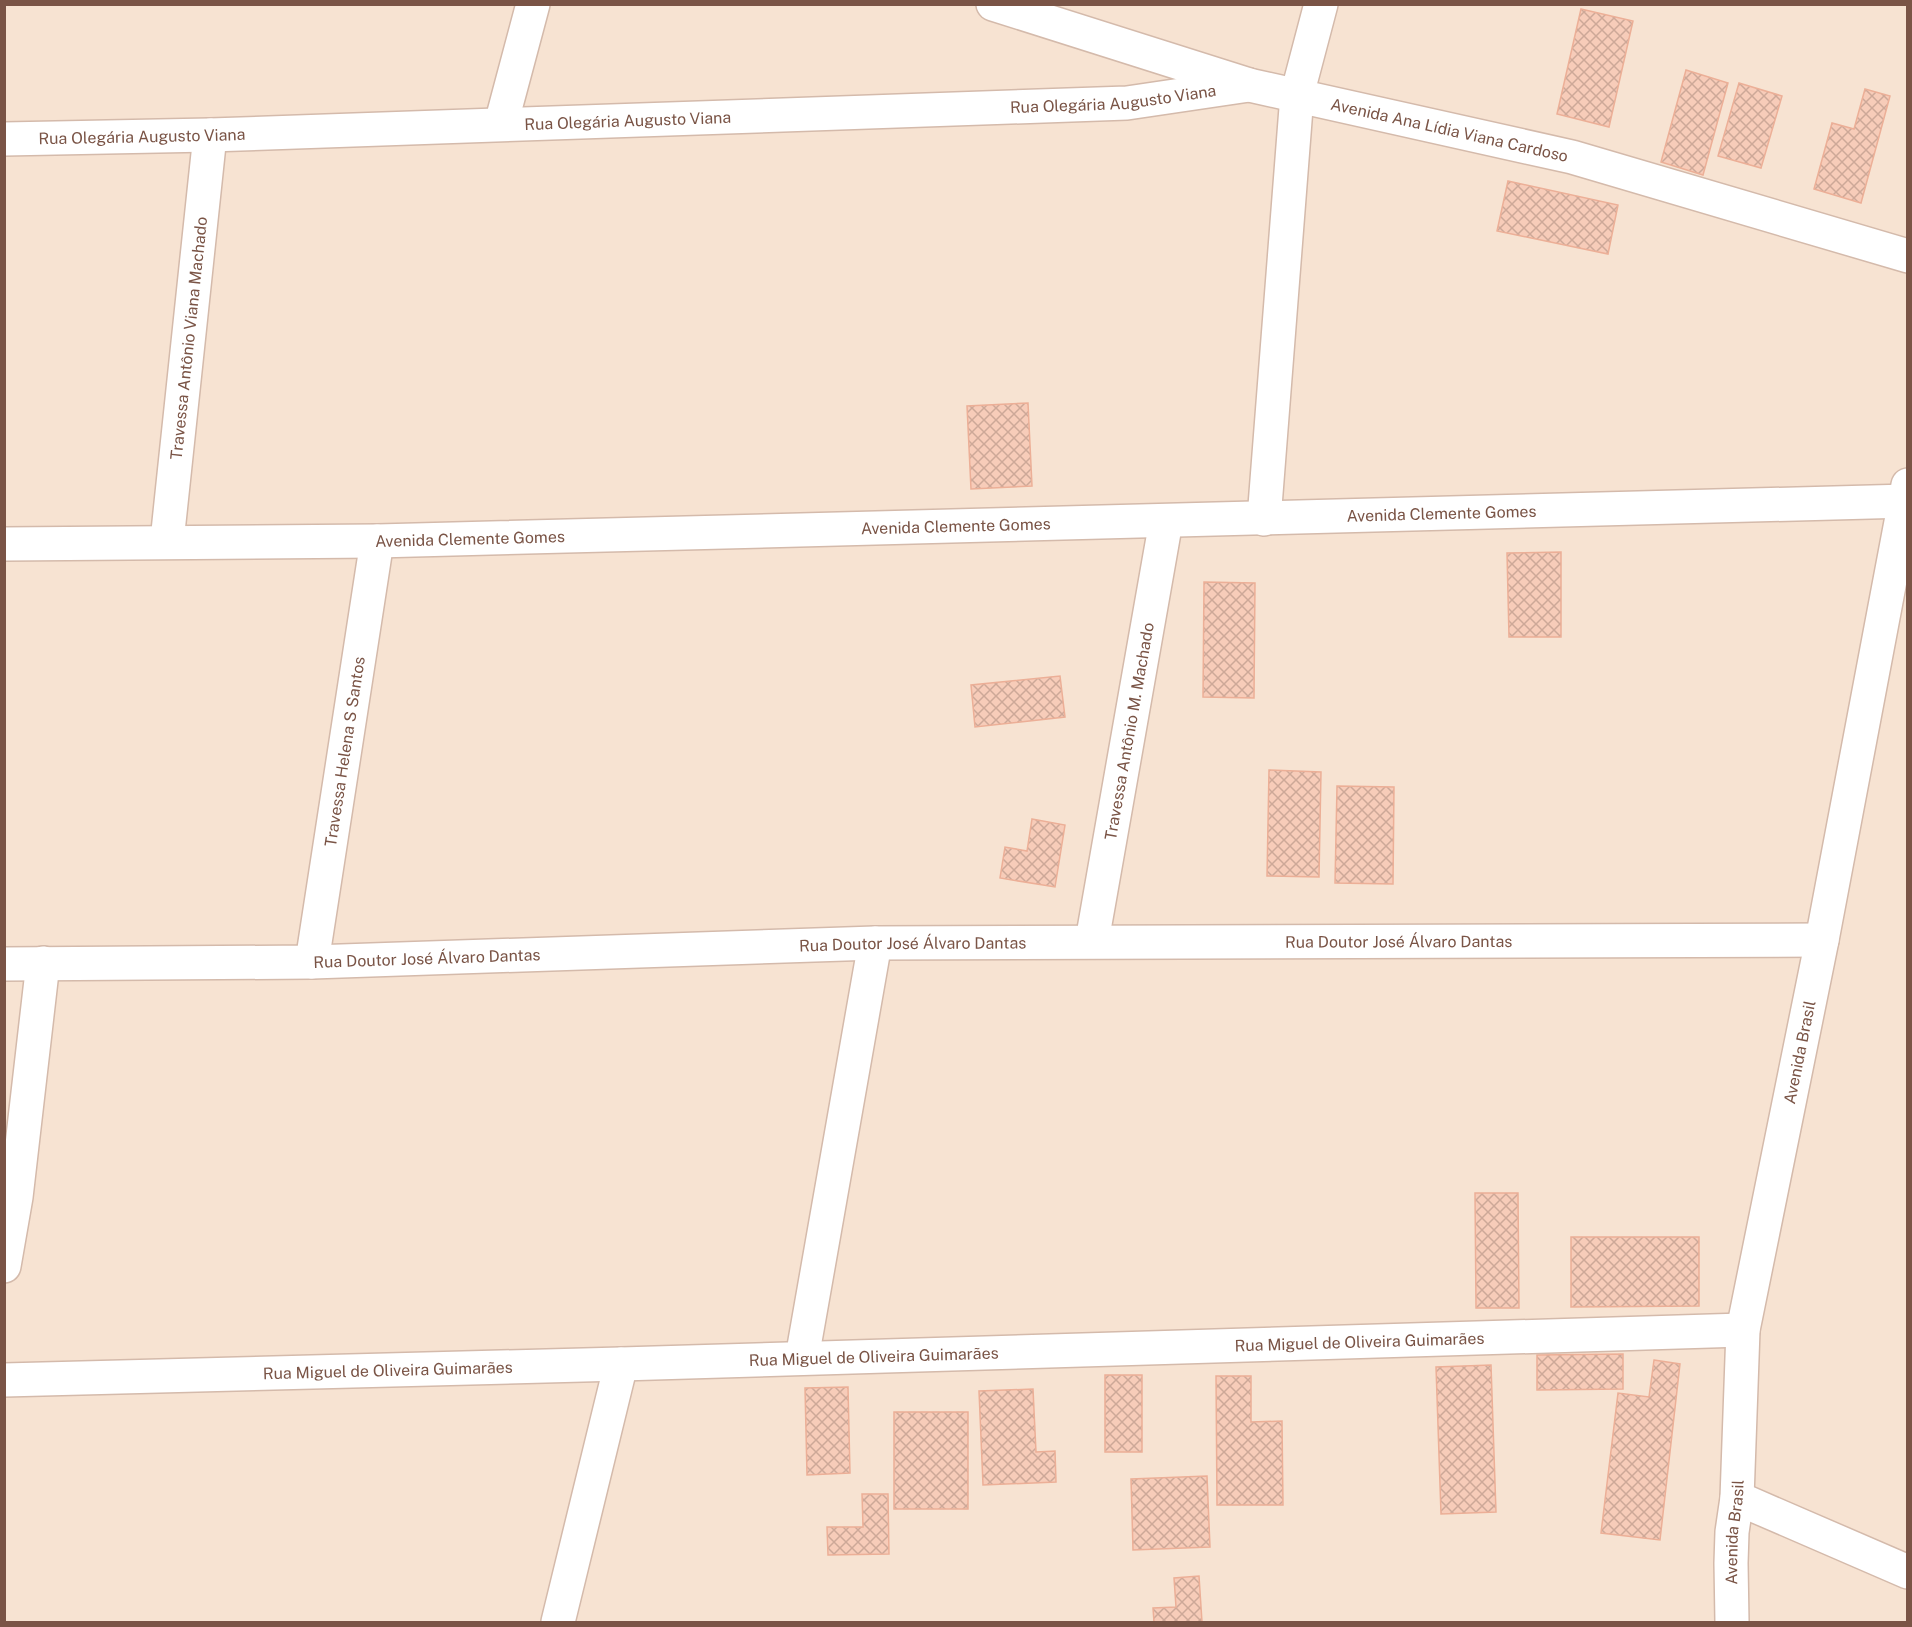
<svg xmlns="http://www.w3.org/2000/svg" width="1912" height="1627" viewBox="0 0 1912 1627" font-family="'Public Sans',sans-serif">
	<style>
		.residential { fill: #f7e3d2 }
		.building { fill: url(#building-cross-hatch); stroke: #ecaf97; stroke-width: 1.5 }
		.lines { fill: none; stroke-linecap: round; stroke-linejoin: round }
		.minor-casing { stroke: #d4baab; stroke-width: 36 }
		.minor { stroke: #fff; stroke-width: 33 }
		.labels { text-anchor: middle; stroke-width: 4.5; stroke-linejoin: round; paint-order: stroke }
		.street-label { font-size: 16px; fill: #7a5446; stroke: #fff6ed }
	</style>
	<defs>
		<pattern id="building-cross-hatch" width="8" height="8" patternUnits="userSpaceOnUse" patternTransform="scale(1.5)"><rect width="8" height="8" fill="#f7ccb9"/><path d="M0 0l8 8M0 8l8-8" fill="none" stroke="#cda898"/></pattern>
	</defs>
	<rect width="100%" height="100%" fill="#fff2e4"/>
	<path class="residential" d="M5,5H1907V1622H5Z"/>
	<path class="building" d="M1581,9L1633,21L1609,127L1557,114Z
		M1686,70L1728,83L1703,175L1661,162Z
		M1739,83L1782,96L1761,168L1718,156Z
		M1865,89L1890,96L1861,203L1814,189L1832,123L1854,129Z
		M1508,181L1618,205L1608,254L1497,231Z
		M1028,403L1032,486L971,489L967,406Z
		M1561,552V637H1509L1507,553Z
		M1204,582L1255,583L1254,698L1203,697Z
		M1060,676L1065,717L975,727L971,685Z
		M1269,770L1321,772L1319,877L1267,876Z
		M1337,786L1394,787L1393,884L1335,883Z
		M1032,819L1065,825L1055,887L1000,878L1005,847L1027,851Z
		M1475,1193H1518L1519,1308H1476Z
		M1571,1237H1699V1306L1571,1307Z
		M1623,1354V1389L1537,1390V1355Z
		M1654,1360L1680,1364L1660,1540L1601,1533L1618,1393L1649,1397Z
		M1491,1365L1496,1512L1441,1514L1436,1367Z
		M1105,1375H1142V1452H1105Z
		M1216,1376H1251V1422L1282,1421L1283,1505H1217Z
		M848,1387L850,1473L807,1475L805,1388Z
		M1033,1389L1036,1452L1055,1451L1056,1482L983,1485L979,1391Z
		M894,1412H968V1509H894Z
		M1207,1476L1210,1547L1133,1550L1131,1479Z
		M862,1494H888L889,1554L828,1555L827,1527H863Z
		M1199,1576L1202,1622H1154L1153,1608L1176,1607L1174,1578Z"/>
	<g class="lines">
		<defs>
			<g id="minor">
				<path id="s1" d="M993,4L1249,85L1572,157L1908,256"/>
				<path d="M501,124L533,4"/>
				<path id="s2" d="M4,139L210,135L1127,103L1249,85"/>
				<path d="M1264,519L1297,95L1321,4"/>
				<path id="s3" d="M167,541L210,135"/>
				<path id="s4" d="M4,544L377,541L1908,501"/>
				<path id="s5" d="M1092,941L1166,521"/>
				<path id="s6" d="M312,962L377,541"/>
				<path id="s7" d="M4,964L312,962L875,943L1822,940"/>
				<path d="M4,1266L16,1197L43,963"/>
				<path d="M802,1358L875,943"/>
				<path id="s8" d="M4,1380L621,1364L1743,1330"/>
				<path d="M1737,1498L1908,1572"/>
				<path d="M558,1622L621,1364"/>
				<path id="s9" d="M1732,1622L1731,1563L1732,1532L1737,1498L1743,1330L1822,940L1908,485"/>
			</g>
		</defs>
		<use href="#minor" class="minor-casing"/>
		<use href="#minor" class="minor"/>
	</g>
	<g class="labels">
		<g class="street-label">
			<text dy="6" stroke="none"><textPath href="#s2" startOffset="1110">Rua Olegária Augusto Viana</textPath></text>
			<text dy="6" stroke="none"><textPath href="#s2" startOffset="624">Rua Olegária Augusto Viana</textPath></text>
			<text dy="6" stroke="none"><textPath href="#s1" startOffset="474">Avenida Ana Lídia Viana Cardoso</textPath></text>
			<text dy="6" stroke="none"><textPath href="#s2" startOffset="138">Rua Olegária Augusto Viana</textPath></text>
			<text dy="6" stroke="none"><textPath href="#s3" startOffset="204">Travessa Antônio Viana Machado</textPath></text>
			<text dy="6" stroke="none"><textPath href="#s4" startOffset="1438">Avenida Clemente Gomes</textPath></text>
			<text dy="6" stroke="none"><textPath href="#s4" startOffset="952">Avenida Clemente Gomes</textPath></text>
			<text dy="6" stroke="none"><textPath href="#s4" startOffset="466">Avenida Clemente Gomes</textPath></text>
			<text dy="6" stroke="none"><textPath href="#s5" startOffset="213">Travessa Antônio M. Machado</textPath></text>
			<text dy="6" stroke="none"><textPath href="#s6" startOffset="213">Travessa Helena S Santos</textPath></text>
			<text dy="6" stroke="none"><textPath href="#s7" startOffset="1395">Rua Doutor José Álvaro Dantas</textPath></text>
			<text dy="6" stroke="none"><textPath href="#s7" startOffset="909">Rua Doutor José Álvaro Dantas</textPath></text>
			<text dy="6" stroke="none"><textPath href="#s7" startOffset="423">Rua Doutor José Álvaro Dantas</textPath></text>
			<text dy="6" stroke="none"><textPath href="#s9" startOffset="576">Avenida Brasil</textPath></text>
			<text dy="6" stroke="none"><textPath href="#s8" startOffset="1356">Rua Miguel de Oliveira Guimarães</textPath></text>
			<text dy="6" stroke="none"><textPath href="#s8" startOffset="870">Rua Miguel de Oliveira Guimarães</textPath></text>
			<text dy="6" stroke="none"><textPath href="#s8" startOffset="384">Rua Miguel de Oliveira Guimarães</textPath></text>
			<text dy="6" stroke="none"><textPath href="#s9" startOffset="90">Avenida Brasil</textPath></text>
		</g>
	</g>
	<rect width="1912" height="1627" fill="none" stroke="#7a5446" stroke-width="12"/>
</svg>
